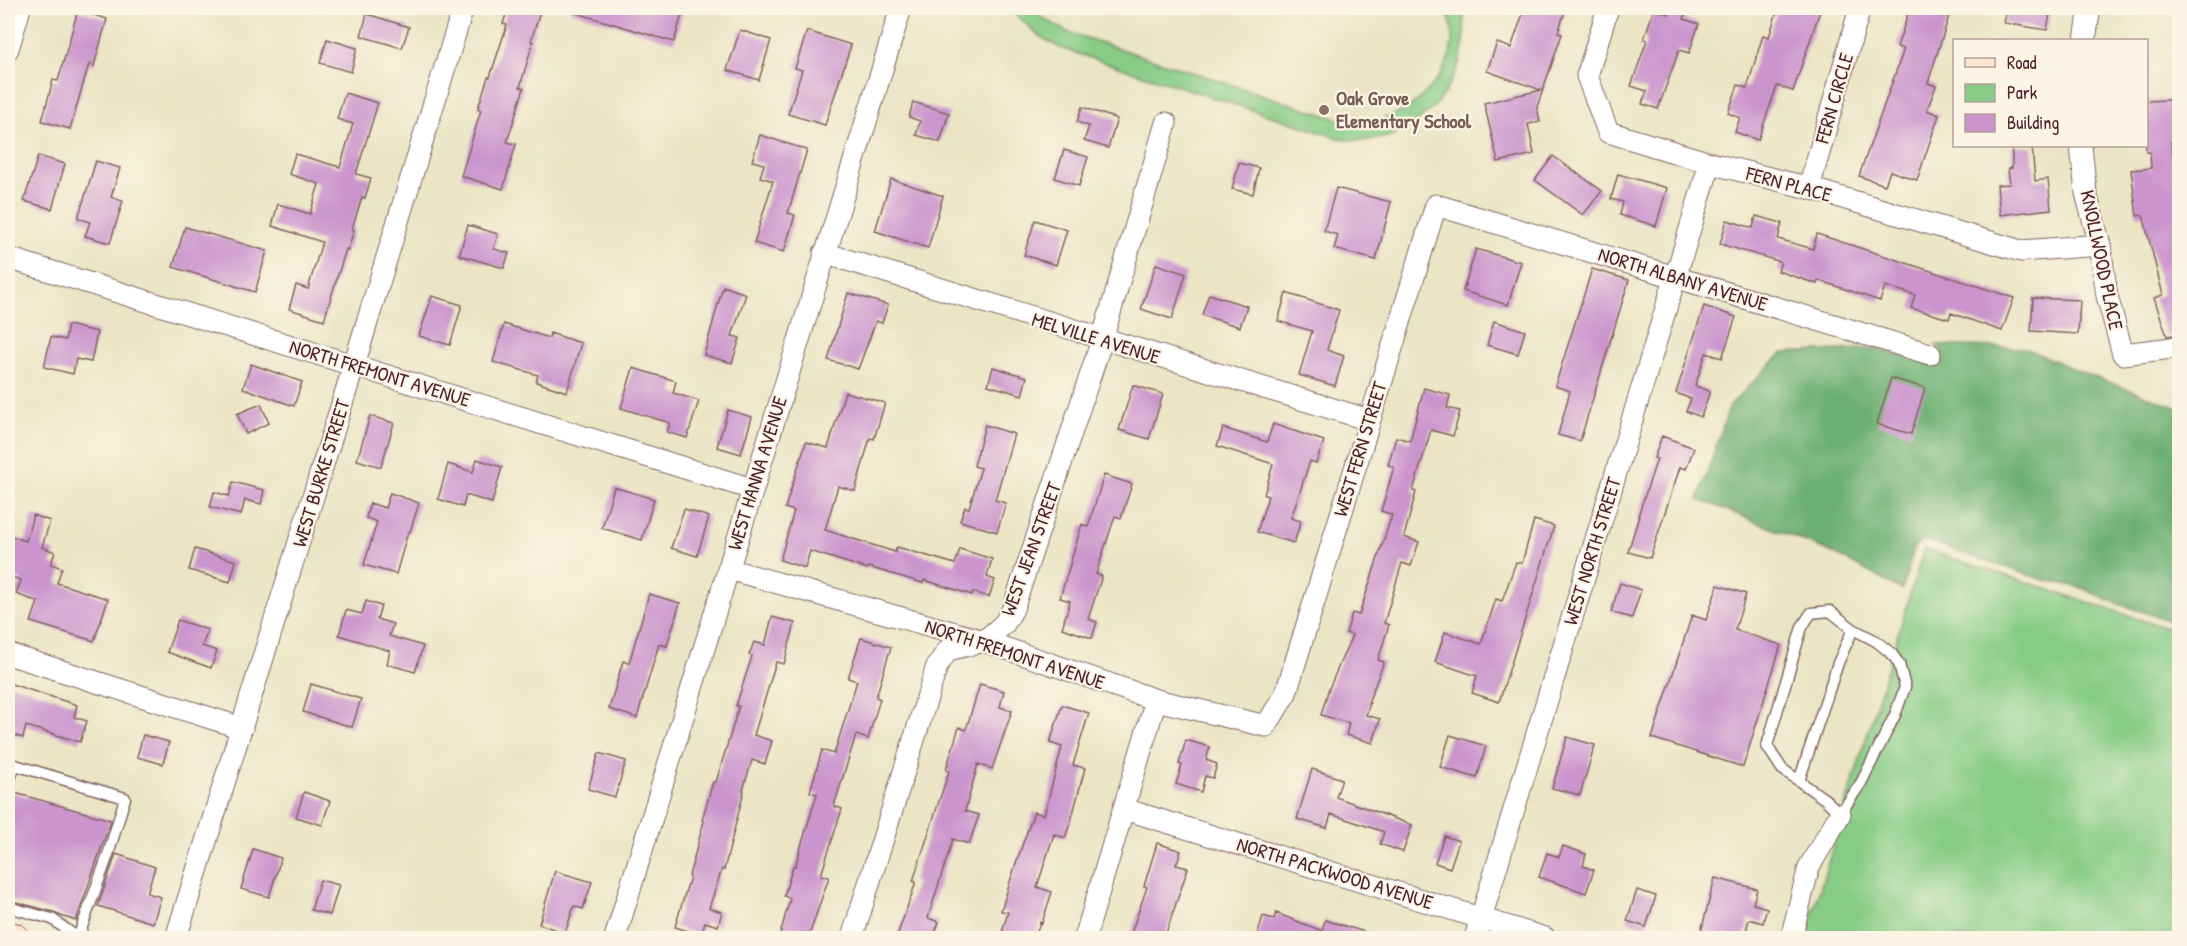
<svg xmlns="http://www.w3.org/2000/svg" width="2187" height="946" viewBox="0 0 2187 946" font-family="'Patrick Hand',sans-serif">
	<style>
		.green { fill: #87cc86; stroke: #687658; stroke-width: 1.5 }
		.forest { fill: #6db073; stroke: #5c684f; stroke-width: 1.5 }
		.building { fill: #cb94cd }
		.lines { fill: none; stroke-linecap: round; stroke-linejoin: round }
		.lane-casing { stroke: #826461; stroke-width: 13 }
		.street-casing { stroke: #826461; stroke-width: 23 }
		.secondary-casing { stroke: #826461; stroke-width: 32 }
		.lane { stroke: #fff; stroke-width: 10 }
		.street { stroke: #fff; stroke-width: 21 }
		.secondary { stroke: #fce5cf; stroke-width: 30 }
		.education-dot { fill: #8d6e63; stroke: #fcf5e5; stroke-width: 2 }
		.labels { text-anchor: middle; stroke-width: 4.5; stroke-linejoin: round; paint-order: stroke }
		.education-label { font-size: 20px; font-weight: bold; fill: #785e54; stroke: #fcf5e5; text-anchor: start }
		.street-label { font-size: 20px; fill: #4a1f2b; stroke: #fcf5e5 }
	</style>
	<rect width="100%" height="100%" fill="#fcf5e5"/>
	<filter id="ink" filterUnits="userSpaceOnUse"><feTurbulence type="fractalNoise" baseFrequency=".0167" numOctaves="2"/><feDisplacementMap in="SourceGraphic" scale="12" xChannelSelector="R" yChannelSelector="G"/><feConvolveMatrix kernelMatrix="1 2 1 2 8 2 1 2 1" color-interpolation-filters="sRGB"/></filter>
	<filter id="wash" filterUnits="userSpaceOnUse"><feTurbulence type="fractalNoise" baseFrequency=".008" numOctaves="4" result="noise"/><feDisplacementMap in="SourceGraphic" scale="24" xChannelSelector="R" yChannelSelector="G"/><feGaussianBlur stdDeviation="1.35" result="paint"/><feColorMatrix in="noise" values="0 0 0 0 0 0 0 0 0 0 0 0 0 0 0 0 0 1.4 0 .05"/><feComposite in="paint" operator="in"/></filter>
	<g filter="url(#wash)">
		<rect width="100%" height="100%" fill="#ebe5c5"/>
		<path class="green" d="M1009,8H1030L1043,18L1065,31L1344,121C1358,122 1373,123 1386,118C1418,109 1454,70 1452,35C1452,26 1449,16 1445,8H1462C1475,59 1438,122 1387,137C1374,141 1358,140 1345,140L1060,48L1039,36Z
			M1924,549L2179,632V938H1805Z"/>
		<path class="forest" d="M1935,345L2025,348L2081,372L2179,408V624L2107,600L2083,588L2044,580L1927,541H1921L1915,546L1902,590L1831,552L1714,505L1698,500L1730,405L1782,353L1877,348L1937,366L1942,348Z"/>
		<g id="blocks">
			<path class="building" d="M508,8H541L531,41L533,42L520,87L524,88L507,142L516,144L503,189L461,176L481,110L478,108L488,77H490L507,25L503,24Z
				M571,8H670L683,11L674,42L570,11Z
				M1525,8H1566L1558,33L1562,34L1537,107L1540,122L1528,124L1534,154L1498,162L1484,103L1541,90L1487,71L1497,43L1511,48Z
				M1671,8H1687L1684,19L1699,24L1689,53L1679,50L1658,109L1642,104L1647,91L1631,86L1647,40L1644,39L1654,9L1669,14Z
				M1778,8H1821L1793,91L1777,86L1758,140L1735,132L1740,118L1728,113L1738,85L1747,88L1763,35L1769,37Z
				M1910,8H1920L1949,16L1928,83L1936,86L1927,110L1939,115L1917,180L1890,171L1885,185L1859,176L1904,49L1897,47Z
				M2007,8H2051L2047,30L2004,23Z
				M78,10L107,19L94,66L89,64L70,129L42,121L53,80L58,81Z
				M367,14L409,27L402,48L361,36Z
				M740,30L771,40L759,80L727,70Z
				M807,31L851,45L825,125L788,114L802,70L795,68Z
				M327,39L357,48L351,72L320,63Z
				M345,93L378,103L356,174L371,178L365,198L362,197L352,229L354,230L348,250L346,249L324,320L289,309L296,285L308,289L322,242L272,226L278,204L310,214L319,184L289,174L295,154L340,167L353,124L337,119Z
				M2171,100V114H2180V142H2171L2180,200V334L2167,336L2154,298L2163,295L2143,215L2137,216L2131,170L2151,168L2150,152H2146V101Z
				M913,102L949,113L940,142L916,135L920,121L909,117Z
				M1082,107L1117,119L1108,148L1084,141L1089,126L1077,122Z
				M760,135L807,150L788,213L795,215L784,252L754,243L773,181L760,177L764,164L752,161Z
				M2012,146H2032L2035,181L2048,179L2051,209L2000,215L1997,185L2010,184L2008,169L2012,168Z
				M1064,150L1088,157L1079,186L1055,178Z
				M38,156L65,164L52,209L24,201Z
				M1553,156L1602,191L1583,215L1535,180Z
				M96,161L120,168L111,197L123,201L110,243L85,236L90,222L78,218Z
				M1239,163L1259,168L1253,194L1232,189Z
				M1618,174L1667,188L1656,226L1620,215L1623,202L1611,199Z
				M891,179L943,196L928,248L875,231Z
				M1336,188L1391,202L1376,260L1334,249L1338,235L1324,231Z
				M1756,216L1782,223L1778,239L1813,249L1817,234L2014,298L2002,331L1951,313L1949,319L1911,308L1915,295L1885,286L1880,301L1818,280L1817,284L1778,271L1781,262L1720,244L1727,220L1753,228Z
				M1035,220L1067,230L1056,265L1024,255Z
				M468,225L498,234L494,249L509,253L504,268L459,255Z
				M185,227L267,251L255,292L173,267Z
				M1476,249L1521,262L1508,305L1463,291Z
				M1156,264L1186,274L1172,319L1141,309Z
				M1592,269L1629,280L1580,441L1558,435L1570,391L1555,386Z
				M723,286L746,294L732,336L740,338L732,363L704,355Z
				M848,293L888,305L882,323L876,321L858,369L828,360Z
				M1286,293L1339,310L1327,350L1344,356L1335,386L1299,375L1312,331L1278,321Z
				M1209,294L1247,306L1240,327L1202,315Z
				M432,296L462,305L450,345L419,336Z
				M2033,298L2080,300L2078,334L2031,331Z
				M1704,306L1736,317L1722,358L1706,353L1695,386L1710,391L1701,417L1686,411L1691,399L1676,393Z
				M1494,321L1525,331L1518,354L1487,345Z
				M504,324L549,338L550,333L581,343L567,392L536,382L538,375L493,362Z
				M68,325L97,332L91,362L76,359L73,374L44,367L51,337L65,340Z
				M251,364L302,382L294,406L243,388Z
				M993,367L1027,377L1022,395L988,385Z
				M633,368L676,381L673,393L699,401L687,438L667,432L670,423L621,408Z
				M1891,378L1925,388L1911,434L1877,424Z
				M1133,385L1163,394L1149,439L1119,430Z
				M1424,388L1450,395L1447,408L1460,411L1453,436L1431,430L1413,491L1416,492L1404,537L1419,542L1411,566L1402,563L1384,623L1389,625L1378,660L1384,662L1368,703H1370L1366,715L1380,719L1373,743L1346,735L1349,723L1321,715L1328,691L1352,635L1346,633L1352,613L1359,615L1392,515L1381,511L1394,467L1388,465L1396,437L1410,441Z
				M845,392L885,403L874,439L870,438L855,491L838,486L825,530L895,552L897,547L955,564L960,549L992,559L987,577L995,580L989,597L973,592L972,595L924,580L923,583L916,581L868,567L867,569L810,551L805,568L780,560L794,511L785,508L806,442L828,448Z
				M261,404L269,423L246,434L237,414Z
				M728,410L752,417L741,454L717,447Z
				M370,416L394,423L381,467L357,460Z
				M1273,424L1324,441L1316,463L1310,461L1291,518L1301,521L1294,543L1257,532L1268,496L1264,495L1273,464L1217,446L1223,428L1267,442Z
				M985,425L1014,434L995,500L1006,503L997,532L960,521L965,507L969,508L981,468L974,466Z
				M1662,436L1694,448L1686,469L1680,467L1650,558L1628,552L1639,516H1638L1657,459L1654,458Z
				M477,459L502,467L492,503L466,495L463,507L438,499L448,464L473,472Z
				M1104,475L1132,484L1121,518L1115,516L1096,574L1102,576L1088,619L1097,622L1092,638L1062,628L1070,601L1060,598L1082,524L1088,527Z
				M233,482L264,490L261,504L245,500L241,515L210,507L214,492L229,496Z
				M614,487L654,499L642,540L602,528Z
				M390,493L419,503L410,532H408L396,574L364,565L377,522L366,518L370,503L385,508Z
				M684,509L709,517L697,556L671,548Z
				M33,515L50,521L42,547L55,552L51,564L62,568L57,583L108,599L94,641L31,622L38,602L16,594L21,580L8,576V535L26,541Z
				M1534,520L1554,526L1499,702L1472,693L1477,676L1435,662L1445,632L1481,644L1496,599L1502,601L1516,562L1522,563Z
				M195,549L236,561L230,582L189,570Z
				M1620,583L1641,590L1632,618L1611,612Z
				M1718,585L1746,594L1735,630L1781,645L1743,767L1652,738L1692,615L1706,620Z
				M649,594L680,603L667,646L659,644L637,718L609,709L623,661L629,663Z
				M366,601L381,606L377,619L393,624L389,636L423,646L415,672L387,664L390,651L339,635L346,610L362,614Z
				M772,617L795,623L784,664L776,662L754,735L772,741L765,764L752,760L743,790L744,791L724,870L722,869L709,908L722,912L718,926L705,922L701,935L675,927L690,877L689,876L704,821L702,820L713,782H716L739,706H736L752,656L749,655L754,642L765,645Z
				M178,620L208,630L202,646L217,651L211,668L167,652Z
				M861,638L891,647L876,697L880,699L868,739L856,735L834,806L842,809L821,875L829,877L808,939H779L790,898L784,896L793,866H795L817,794L810,792L822,750L834,754L857,681L848,678Z
				M8,683L77,705L74,717L87,721L80,742L26,726L23,738L8,733Z
				M311,684L361,699L352,727L303,712Z
				M980,684L1004,691L1000,707L1012,711L992,769L978,764L965,811L979,815L969,844L953,839L928,918L939,922L933,939H896L916,882L913,881L949,771L946,770L959,727L966,730Z
				M1062,705L1089,713L1073,765L1085,768L1071,821L1065,838L1054,834L1037,887L1052,892L1042,923L1040,922L1035,939H1000L1008,912L1001,911L1015,866L1034,812L1044,815L1062,747L1050,743Z
				M143,735L169,742L163,764L137,757Z
				M1450,735L1486,746L1477,778L1440,767Z
				M1567,737L1595,745L1580,795L1552,788Z
				M1186,740L1210,747L1206,760L1217,764L1213,778L1205,776L1201,792L1176,784L1182,765L1179,764Z
				M599,753L626,761L615,797L588,789Z
				M1312,769L1342,779L1336,797L1412,825L1403,852L1380,844L1384,832L1331,814L1327,828L1297,819Z
				M8,791L111,820L76,921L61,916L54,912L8,900Z
				M304,792L330,801L322,825L296,817Z
				M1444,836L1459,841L1450,868L1435,863Z
				M1157,843L1181,851L1176,865L1188,868L1164,939H1129L1147,887L1144,886Z
				M1563,846L1586,854L1583,866L1594,870L1586,893L1539,877L1547,853L1559,857Z
				M253,849L281,858L269,897L241,889Z
				M116,854L155,867L147,893L161,897L153,923L98,906Z
				M555,871L592,882L583,909L574,906L565,933L539,924Z
				M1715,878L1757,889L1753,904L1767,908L1763,923L1749,919L1744,939H1699Z
				M320,880L339,885L330,915L311,910Z
				M1637,890L1656,896L1646,927L1627,921Z
				M1276,913L1322,931L1325,920L1375,935L1374,939H1256L1263,916L1274,919Z"/>
		</g>
	</g>
	<g filter="url(#ink)">
		<use href="#blocks" fill-opacity="0" stroke="#826461" stroke-width="1.5"/>
		<g class="lines">
			<defs>
				<path id="lane" d="M1853,629L1876,641L1892,654L1899,664L1905,687L1895,715L1861,783L1840,814L1826,800L1799,781L1838,663Z
					M1799,781L1782,769L1767,746L1802,627L1811,613L1830,611L1853,629
					M8,784L15,765L125,798L108,855L78,938
					M8,907L52,919L78,938"/>
				<path id="street" d="M1608,8L1587,76L1608,132L1710,163L1809,188L2021,251L2100,245
					M2085,40L2090,8
					M8,49L20,8
					M2081,146L2086,193L2100,245L2107,296L2123,354L2180,347
					M1809,188L1860,8
					M824,253L1369,420
					M8,258L752,489
					M728,569L984,641L1156,700L1266,726L1286,693L1436,205L1930,354
					M8,654L242,728
					M1124,809L1545,938
					M176,938L354,365L463,8
					M615,938L901,8
					M852,938L937,666L948,650L984,641L1004,624L1013,609L1102,340L1166,123
					M1085,938L1156,700
					M1475,938L1710,163
					M1791,938L1809,867L1840,814"/>
				<path id="secondary" d="M8,937L14,938"/>
			</defs>
			<use href="#lane" class="lane-casing"/>
			<use href="#street" class="street-casing"/>
			<use href="#secondary" class="secondary-casing"/>
			<use href="#lane" class="lane"/>
			<use href="#street" class="street"/>
			<use href="#secondary" class="secondary"/>
		</g>
	</g>
	<circle class="education-dot" cx="1324" cy="110" r="6"/>
	<g class="labels">
		<g class="education-label">
			<text x="1336" y="105">Oak Grove<tspan x="1336" dy="23">Elementary School</tspan></text>
		</g>
		<g class="street-label">
			<text transform="translate(1834 98) rotate(-74)" y="7">FERN CIRCLE</text>
			<text transform="translate(1789 184) rotate(15)" y="7">FERN PLACE</text>
			<text transform="translate(2102 260) rotate(78)" y="7">KNOLLWOOD PLACE</text>
			<text transform="translate(1683 279) rotate(17)" y="7">NORTH ALBANY AVENUE</text>
			<text transform="translate(1096 338) rotate(17)" y="7">MELVILLE AVENUE</text>
			<text transform="translate(380 373) rotate(17)" y="7">NORTH FREMONT AVENUE</text>
			<text transform="translate(1360 449) rotate(-73)" y="7">WEST FERN STREET</text>
			<text transform="translate(321 473) rotate(-73)" y="7">WEST BURKE STREET</text>
			<text transform="translate(757 473) rotate(-73)" y="7">WEST HANNA AVENUE</text>
			<text transform="translate(1031 549) rotate(-70)" y="7">WEST JEAN STREET</text>
			<text transform="translate(1592 551) rotate(-73)" y="7">WEST NORTH STREET</text>
			<text transform="translate(1015 654) rotate(18)" y="7">NORTH FREMONT AVENUE</text>
			<text transform="translate(1335 873) rotate(17)" y="7">NORTH PACKWOOD AVENUE</text>
		</g>
	</g>
	<rect width="2187" height="946" fill="none" stroke="#fcf5e5" stroke-width="30"/>
	<rect x="1953" y="39" width="195" height="108" fill="#fcf5e5" stroke="#b59f9b" stroke-width="1.5"/>
	<rect x="1965" y="58" width="30" height="9" fill="#fce5cf" stroke="#b59f9b" stroke-width="1.5"/>
	<text x="2007" y="69" font-size="18" fill="#4a1f2b">Road</text>
	<rect x="1965" y="84" width="30" height="18" fill="#87cc86" stroke="#b59f9b" stroke-width="1.5"/>
	<text x="2007" y="99" font-size="18" fill="#4a1f2b">Park</text>
	<rect x="1965" y="114" width="30" height="18" fill="#cb94cd" stroke="#b59f9b" stroke-width="1.5"/>
	<text x="2007" y="129" font-size="18" fill="#4a1f2b">Building</text>
</svg>
